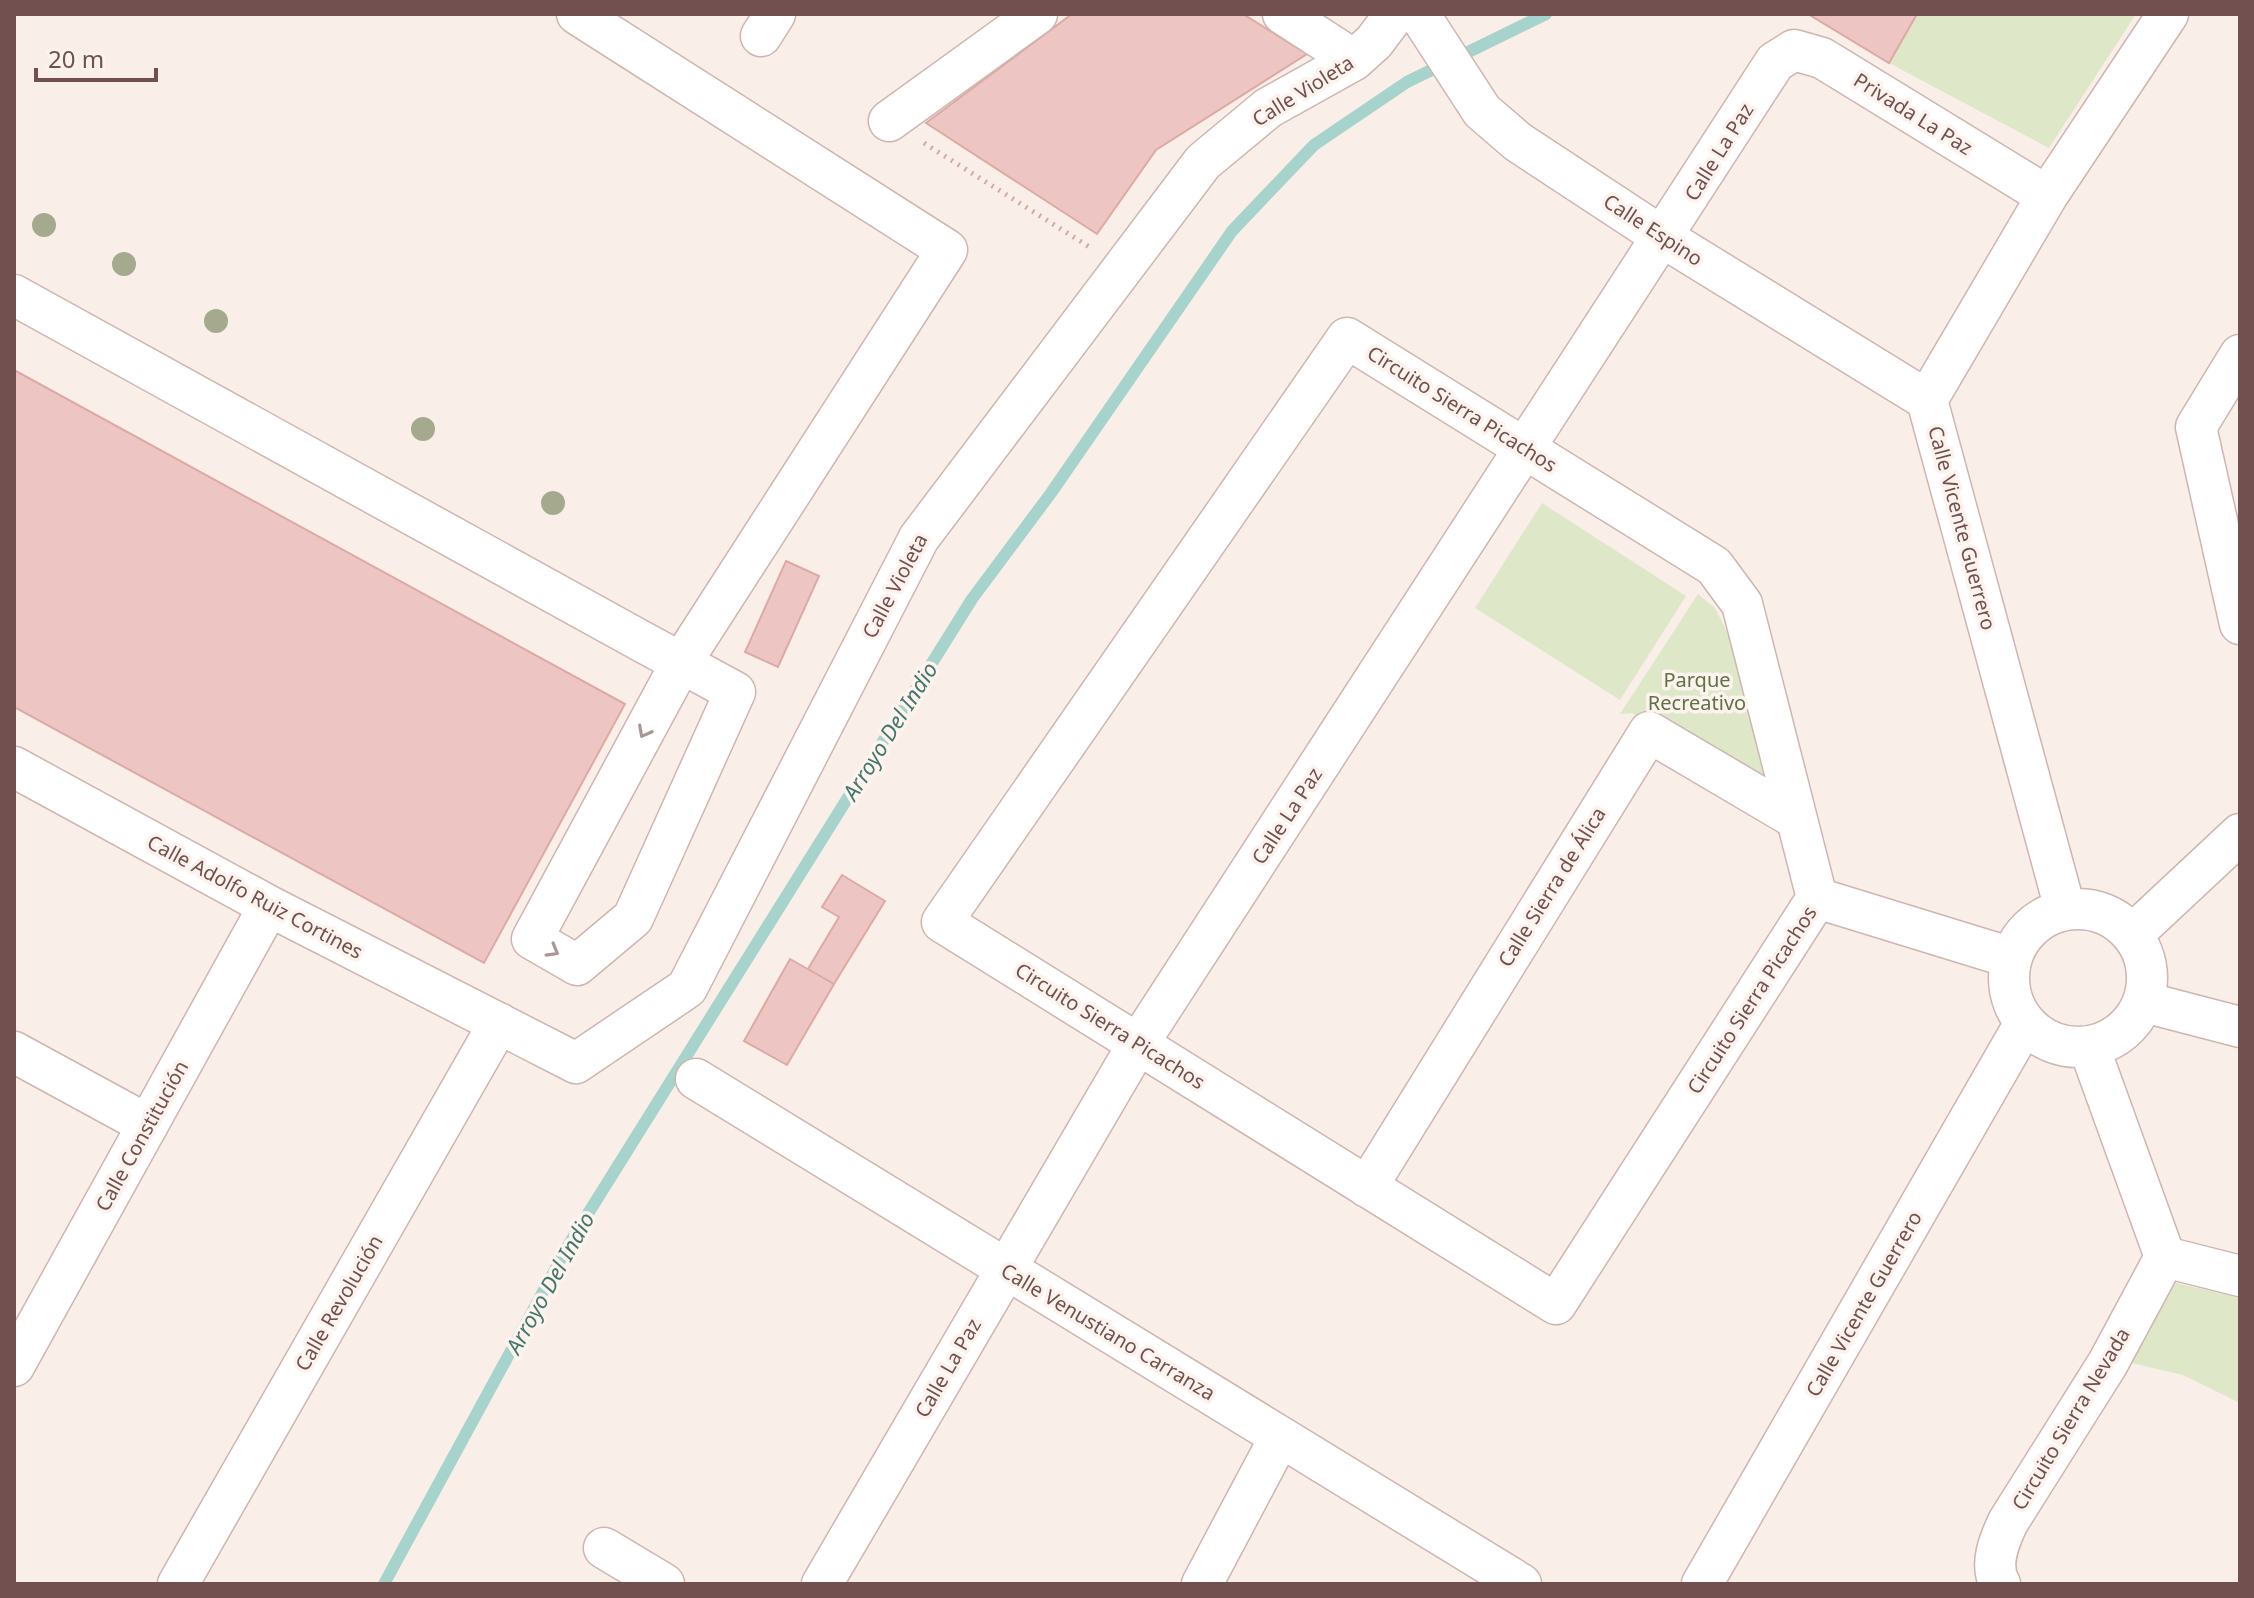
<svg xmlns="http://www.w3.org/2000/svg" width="2254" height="1598" viewBox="0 0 2254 1598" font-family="'Noto Sans',sans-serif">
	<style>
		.green { fill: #dee7c8 }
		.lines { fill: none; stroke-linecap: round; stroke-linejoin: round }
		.stream { stroke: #a6d3cc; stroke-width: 12 }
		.building { fill: #edc6c3; stroke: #dea9a5; stroke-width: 2 }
		.minor-casing { stroke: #cdb6b2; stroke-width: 43 }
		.path { stroke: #d2a9a6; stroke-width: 5; stroke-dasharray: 2 6; stroke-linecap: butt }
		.minor { stroke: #fff; stroke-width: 40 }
		.tree { fill: #a5a98e }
		.oneway { stroke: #aa9695 }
		.labels { text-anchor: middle; stroke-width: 7; stroke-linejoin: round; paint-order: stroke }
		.street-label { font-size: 20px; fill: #72504f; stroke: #fdf3ee }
		.park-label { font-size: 20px; fill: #5f7145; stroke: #fdf3ee }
		.water-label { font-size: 22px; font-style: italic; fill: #44766e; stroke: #fdf3ee }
	</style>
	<rect width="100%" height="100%" fill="#faeee8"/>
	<path class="green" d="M1917,14H2136L2049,148L1889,63Z
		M1542,503L1686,596L1620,700L1475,608Z
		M1698,594L1715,608L1743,664L1770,761L1763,787L1632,713L1620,714Z
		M2168,1281L2240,1298V1403L2183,1375L2132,1363Z"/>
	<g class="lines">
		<path class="stream" d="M384,1584L569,1244L972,599L1051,493L1232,231L1314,145L1407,82L1546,14"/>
	</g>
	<path class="building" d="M1072,14H1243L1307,54L1156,150L1097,234L926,123Z
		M1808,14H1917L1889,63Z
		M14,370L625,704L484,963L14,707Z
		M786,561L819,576L778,667L745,652Z
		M842,875L885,901L834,984L808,969L839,917L822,907Z
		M790,959L834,984L787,1065L744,1041Z"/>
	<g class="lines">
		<defs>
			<path id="minor" d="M1283,14L1354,60
				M1419,14L1482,111L1518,142L1664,238L1927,400
				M761,36L775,14
				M889,121L1037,14
				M14,295L641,641L735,692L633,918L577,965L532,939L681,663L947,250L577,14
				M1347,338L1714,566L1742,604L1817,898L1556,1304L942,922Z
				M2240,355L2196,427L2240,624
				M14,767L269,906L576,1063L687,988L919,538L1203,162L1268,108L1354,60L1374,42L1395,14
				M1817,898L2012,958
				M2009 978a69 69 0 1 1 138 0a69 69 0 1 1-138 0Z
				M2065,909L1927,400L2047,196L2168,14
				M2133,934L2240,834
				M2144,1002L2240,1027
				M2089,1047L2165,1257
				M14,1052L148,1125
				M696,1079L1521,1584
				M1367,1187L1649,732L1795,818
				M14,1366L269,906
				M604,1548L664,1584
				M178,1584L499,1023
				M822,1584L1138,1044L1775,62L1794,50L1822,58L2047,196
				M1202,1584L1280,1437
				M1702,1584L2025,1023
				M2000,1584C1989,1565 1999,1541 2008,1522L2108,1363L2165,1257L2240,1276"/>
		</defs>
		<use href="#minor" class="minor-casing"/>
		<path class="path" d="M924,143L1091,248"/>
		<use href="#minor" class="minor"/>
	</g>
	<g class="tree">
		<circle cx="44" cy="225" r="12"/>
		<circle cx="124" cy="264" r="12"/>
		<circle cx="216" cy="321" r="12"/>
		<circle cx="423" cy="429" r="12"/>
		<circle cx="553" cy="503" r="12"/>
	</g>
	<defs><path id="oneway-chevron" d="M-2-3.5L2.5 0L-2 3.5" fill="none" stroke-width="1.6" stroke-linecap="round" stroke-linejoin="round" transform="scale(2)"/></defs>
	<g class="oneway">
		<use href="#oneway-chevron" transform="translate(644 732) rotate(118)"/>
		<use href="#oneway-chevron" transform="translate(553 951) rotate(30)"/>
	</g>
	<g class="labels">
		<g class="street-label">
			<text transform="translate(1303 91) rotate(-32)" y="7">Calle Violeta</text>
			<text transform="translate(1913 114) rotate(32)" y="7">Privada La Paz</text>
			<text transform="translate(1719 152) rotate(-58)" y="7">Calle La Paz</text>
			<text transform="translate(1653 230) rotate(33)" y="7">Calle Espino</text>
			<text transform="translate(1462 409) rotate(32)" y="7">Circuito Sierra Picachos</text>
			<text transform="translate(1962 528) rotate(75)" y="7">Calle Vicente Guerrero</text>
			<text transform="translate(895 586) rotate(-62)" y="7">Calle Violeta</text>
			<text transform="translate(1287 816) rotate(-57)" y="7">Calle La Paz</text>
			<text transform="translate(1552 887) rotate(-58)" y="7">Calle Sierra de Álica</text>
			<text transform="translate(255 897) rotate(28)" y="7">Calle Adolfo Ruiz Cortines</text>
			<text transform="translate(1752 1000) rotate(-57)" y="7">Circuito Sierra Picachos</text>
			<text transform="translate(1110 1026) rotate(32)" y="7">Circuito Sierra Picachos</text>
			<text transform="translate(142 1136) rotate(-61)" y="7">Calle Constitución</text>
			<text transform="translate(339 1303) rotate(-60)" y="7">Calle Revolución</text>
			<text transform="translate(1864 1304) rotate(-60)" y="7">Calle Vicente Guerrero</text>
			<text transform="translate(1108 1332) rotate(31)" y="7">Calle Venustiano Carranza</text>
			<text transform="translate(948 1368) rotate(-60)" y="7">Calle La Paz</text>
			<text transform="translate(2071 1419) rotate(-59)" y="7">Circuito Sierra Nevada</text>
		</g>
		<g class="park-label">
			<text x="1697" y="687">Parque<tspan x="1697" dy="23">Recreativo</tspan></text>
		</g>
		<g class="water-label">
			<text transform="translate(890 731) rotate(-58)" y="8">Arroyo Del Indio</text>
			<text transform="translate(550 1283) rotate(-61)" y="8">Arroyo Del Indio</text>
		</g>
	</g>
	<rect width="2254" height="1598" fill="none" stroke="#72504f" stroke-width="32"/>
	<path d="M36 68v12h120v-12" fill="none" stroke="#72504f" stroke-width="4"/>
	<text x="48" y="68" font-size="24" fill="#72504f" stroke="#fdf3ee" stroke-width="6" paint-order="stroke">20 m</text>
</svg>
